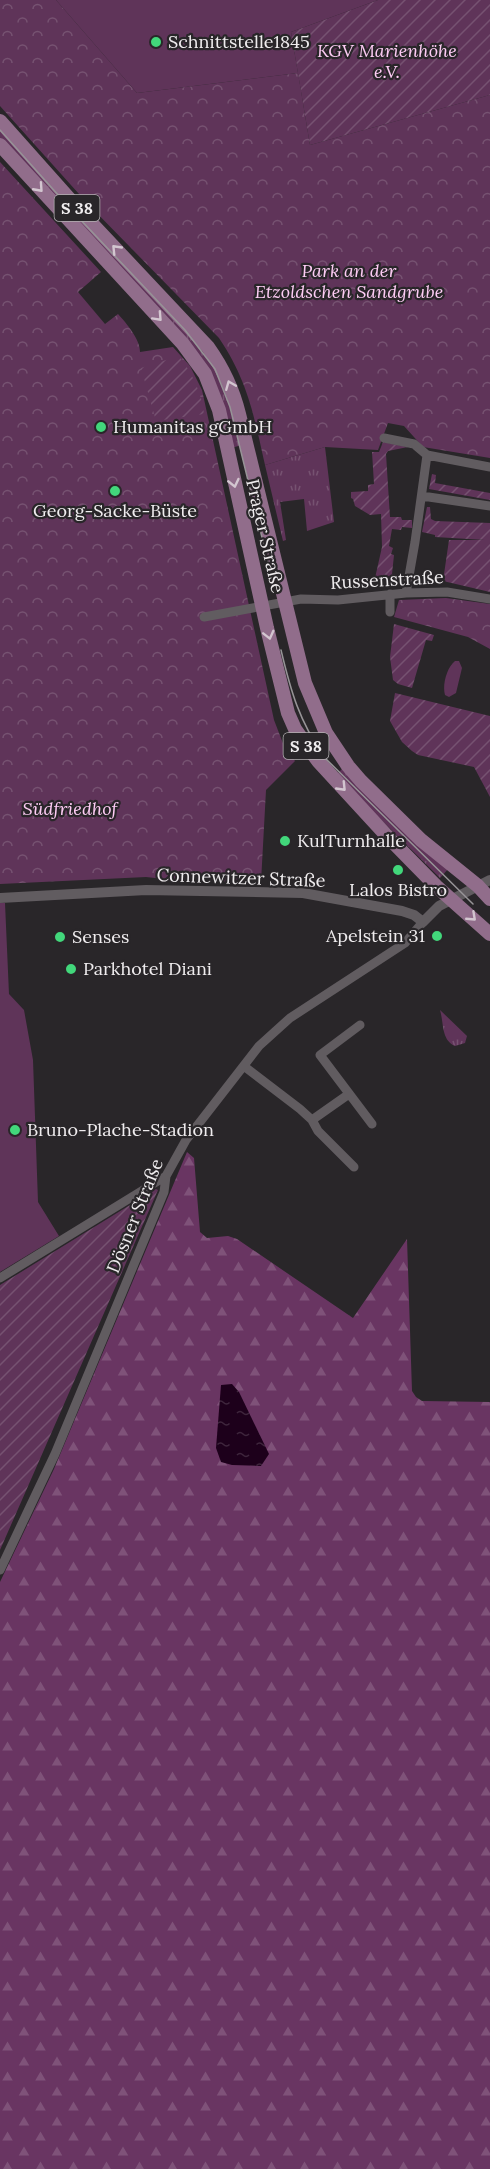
<svg xmlns="http://www.w3.org/2000/svg" width="490" height="2169" viewBox="0 0 490 2169" font-family="Lora,serif">
	<style>
		.grass { fill: url(#grass-tufts) }
		.forest { fill: url(#forest-firs) }
		.park { fill: url(#park-crowns) }
		.garden { fill: url(#garden-furrows) }
		.pitch { fill: #5f3459 }
		.water { fill: url(#water-ripples) }
		.lines { fill: none; stroke-linecap: round; stroke-linejoin: round }
		.minor { stroke: #615c60; stroke-width: 9 }
		.tertiary { stroke: #615c60; stroke-width: 10 }
		.primary { stroke: #916d8b; stroke-width: 14 }
		.tram { stroke: #979497; stroke-width: 1.5 }
		.oneway { stroke: #d3c6d0 }
		.poi-dot { fill: #42d77b; stroke: #292629; stroke-width: 2 }
		.labels { text-anchor: middle; stroke-width: 4.5; stroke-linejoin: round; paint-order: stroke }
		.shield { fill: #292629; stroke: #b4b1b3; stroke-width: 1.5 }
		.shield-label { font-size: 16px; font-weight: bold; fill: #efecee }
		.poi-label { font-size: 18px; fill: #efecee; stroke: #292629; text-anchor: start }
		.park-label { font-size: 18px; font-style: italic; fill: #feccf5; stroke: #292629 }
		.street-label { font-size: 18px; fill: #efecee; stroke: #292629 }
	</style>
	<defs>
		<pattern id="grass-tufts" width="24" height="20" patternUnits="userSpaceOnUse" patternTransform="scale(1.5)"><rect width="24" height="20" fill="#5f3459"/><path d="M3 7l-1-3M5 7V3M7 7l1-3M15 17l-1-3M17 17v-4M19 17l1-3" fill="none" stroke="#765271"/></pattern>
		<pattern id="forest-firs" width="22" height="20" patternUnits="userSpaceOnUse" patternTransform="scale(1.5)"><rect width="22" height="20" fill="#693562"/><path d="M5 1l3.5 6h-7zM16 11l3.5 6h-7z" fill="#7f5279"/></pattern>
		<pattern id="park-crowns" width="20" height="18" patternUnits="userSpaceOnUse" patternTransform="scale(1.5)"><rect width="20" height="18" fill="#5f3459"/><path d="M2 6a3 3 0 1 1 6 0M12 15a3 3 0 1 1 6 0" fill="none" stroke="#765271"/></pattern>
		<pattern id="garden-furrows" width="10" height="10" patternUnits="userSpaceOnUse" patternTransform="scale(1.5)"><rect width="10" height="10" fill="#5f3459"/><path d="M-1 1l2-2M0 10L10 0M9 11l2-2" fill="none" stroke="#765271"/></pattern>
		<pattern id="water-ripples" width="26" height="14" patternUnits="userSpaceOnUse" patternTransform="scale(1.5)"><rect width="26" height="14" fill="#1d001b"/><path d="M2 4q2-2 4 0t4 0M15 11q2-2 4 0t4 0" fill="none" stroke="#3e253c"/></pattern>
	</defs>
	<rect width="100%" height="100%" fill="#292629"/>
	<path class="grass" d="M0,127L205,349L226,385L242,445L231,448L217,389L0,139Z
		M325,447L334,522L307,531L304,499L280,502L286,540L283,541L265,465Z
		M343,768L449,868L440,878L336,775Z
		M440,1010L467,1036L465,1043L455,1046C441,1040 444,1023 440,1010Z"/>
	<path class="forest" d="M187,1152L194,1158L200,1232L207,1238L228,1236L237,1239L353,1318L407,1239L412,1391L416,1397L422,1401L490,1402V2169H0V1582L54,1469Z"/>
	<path class="park" d="M0,0H56L137,93L298,73L310,145L490,95V458L423,447L404,426L388,423L378,450L325,447L265,465C254,416 248,381 219,338L88,204L0,106Z
		M0,162L101,272L78,292L105,324L118,314C127,324 140,339 140,352L173,347L190,366L202,390L274,720L284,746L295,761L266,790L261,882L183,881L146,877L0,884Z
		M446,598L490,604V649L468,637L394,617L399,600Z"/>
	<path class="garden" d="M378,0H490V95L310,145L291,32Z
		M179,356C192,373 202,393 204,414L156,421L141,368Z
		M383,442L408,447L388,451L386,454L390,517H401L402,520H412V528L402,527L401,530L392,529L389,546L393,548L391,554L394,555L392,574L402,576L401,584L373,587L382,547L381,514L370,515L355,506L353,499L351,498V492L368,491V485L374,484L372,452H379Z
		M432,474L436,475L435,483L490,493V500L429,489Z
		M427,507H430L431,519L435,521L490,523V592L443,581L449,540H485L435,537V535L422,532Z
		M394,624L434,635L432,641L426,640L412,688L398,684L393,680L390,657Z
		M395,693L490,716V797L474,767L418,755L412,751L402,742L390,721Z
		M156,1189L158,1190L0,1550V1285Z"/>
	<path class="pitch" d="M56,0H378L291,32L298,73L137,93Z
		M455,661H459L462,668L456,693L449,697L445,695C442,685 447,667 455,661Z
		M0,903H5L9,994L24,1010L33,1060L38,1202L59,1236L0,1272Z"/>
	<path class="water" d="M232,1384L239,1392L269,1454L261,1466L232,1465L221,1462L216,1448L221,1385Z"/>
	<g class="lines">
		<path class="minor" d="M384,438L414,444L427,455L415,542L406,593
			M427,455L490,467
			M422,496L490,506
			M390,594V612
			M204,617L301,599L338,600L406,593L447,592L490,599
			M360,1025L320,1055L372,1124
			M245,1067L300,1109L312,1120L318,1131L354,1167
			M312,1120L349,1094
			M0,1278L166,1176
			M0,1570L55,1454L164,1192L166,1176L186,1140L259,1046L290,1018L405,943L423,922"/>
		<path class="tertiary" d="M0,898L146,890L303,893L402,911L414,915L423,922L439,906L490,880"/>
		<path class="primary" d="M0,121L81,212L208,347C223,368 233,389 239,414L305,683L326,733L348,766L361,781L421,840L478,886L490,899
			M0,145L183,344L205,374L219,410L267,628L288,713L295,729L318,761L386,835L436,886L490,934"/>
		<path class="tram" d="M0,130L77,216L185,330L215,369L230,407L269,566
			M281,650C291,692 299,720 324,757L473,904"/>
	</g>
	<defs><path id="oneway-chevron" d="M-2-3.5L2.5 0L-2 3.5" fill="none" stroke-width="1.6" stroke-linecap="round" stroke-linejoin="round" transform="scale(1.5)"/></defs>
	<g class="oneway">
		<use href="#oneway-chevron" transform="translate(39 188) rotate(48)"/>
		<use href="#oneway-chevron" transform="translate(116 249) rotate(-134)"/>
		<use href="#oneway-chevron" transform="translate(158 317) rotate(47)"/>
		<use href="#oneway-chevron" transform="translate(230 385) rotate(-112)"/>
		<use href="#oneway-chevron" transform="translate(234 483) rotate(77)"/>
		<use href="#oneway-chevron" transform="translate(269 635) rotate(76)"/>
		<use href="#oneway-chevron" transform="translate(342 787) rotate(46)"/>
		<use href="#oneway-chevron" transform="translate(472 917) rotate(43)"/>
	</g>
	<g class="poi-dot">
		<circle cx="156" cy="42" r="6"/>
		<circle cx="101" cy="427" r="6"/>
		<circle cx="115" cy="491" r="6"/>
		<circle cx="285" cy="841" r="6"/>
		<circle cx="398" cy="870" r="6"/>
		<circle cx="437" cy="936" r="6"/>
		<circle cx="60" cy="937" r="6"/>
		<circle cx="71" cy="969" r="6"/>
		<circle cx="15" cy="1130" r="6"/>
	</g>
	<g class="labels">
		<g class="shield">
			<rect x="54.5" y="195" width="45" height="26" rx="4.5"/>
			<rect x="283.5" y="733" width="45" height="26" rx="4.5"/>
		</g>
		<g class="shield-label">
			<text x="77" y="214">S 38</text>
			<text x="306" y="752">S 38</text>
		</g>
		<g class="poi-label">
			<text x="168" y="48">Schnittstelle1845</text>
			<text x="113" y="433">Humanitas gGmbH</text>
			<text x="115" y="517" text-anchor="middle">Georg-Sacke-Büste</text>
			<text x="297" y="847">KulTurnhalle</text>
			<text x="398" y="896" text-anchor="middle">Lalos Bistro</text>
			<text x="425" y="942" text-anchor="end">Apelstein 31</text>
			<text x="72" y="943">Senses</text>
			<text x="83" y="975">Parkhotel Diani</text>
			<text x="27" y="1136">Bruno-Plache-Stadion</text>
		</g>
		<g class="park-label">
			<text x="387" y="57">KGV Marienhöhe<tspan x="387" dy="21">e.V.</tspan></text>
			<text x="349" y="277">Park an der<tspan x="349" dy="21">Etzoldschen Sandgrube</tspan></text>
			<text x="70" y="815">Südfriedhof</text>
		</g>
		<g class="street-label">
			<text transform="translate(265 536) rotate(77)" y="6">Prager Straße</text>
			<text transform="translate(387 580) rotate(-3)" y="6">Russenstraße</text>
			<text transform="translate(241 878) rotate(2)" y="6">Connewitzer Straße</text>
			<text transform="translate(135 1216) rotate(-68)" y="6">Dösner Straße</text>
		</g>
	</g>
</svg>
